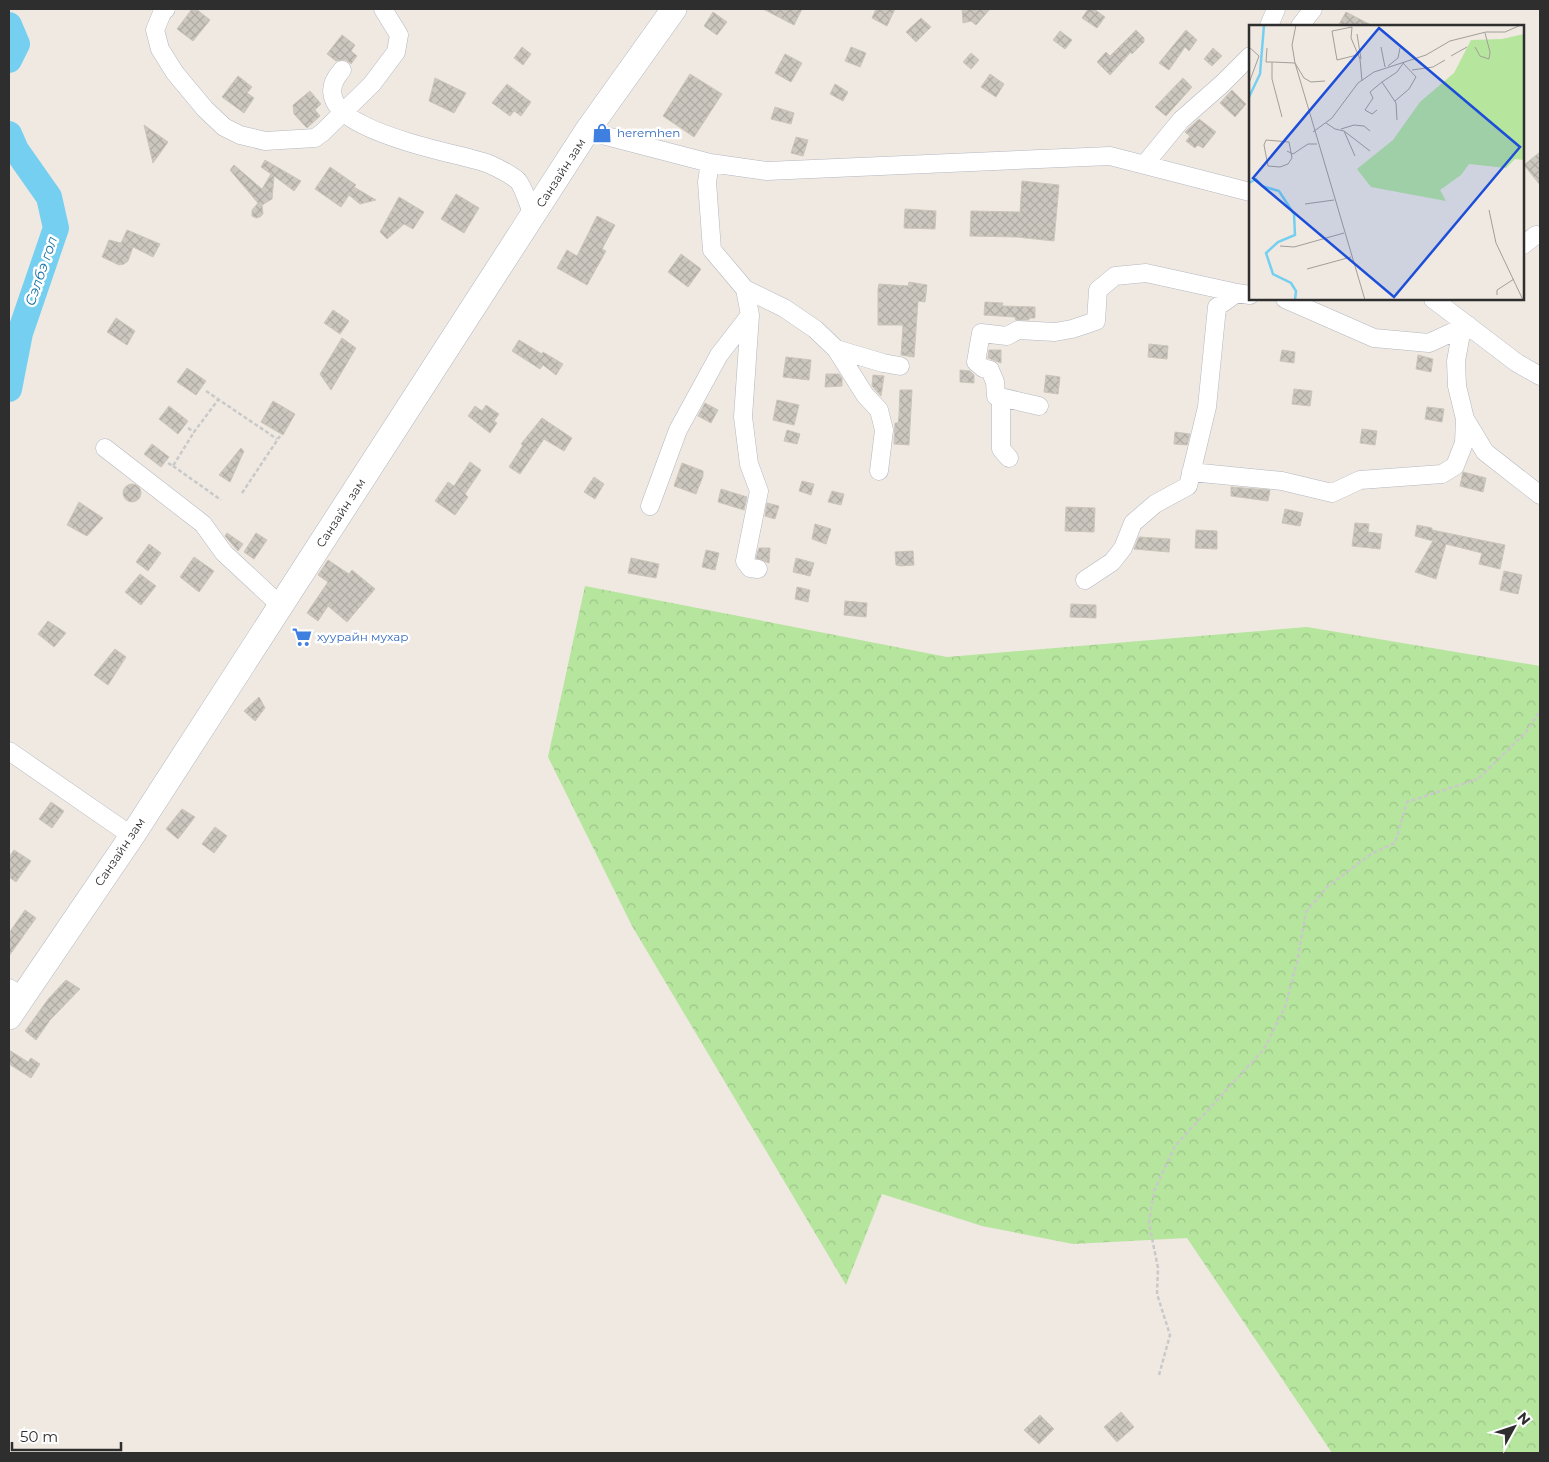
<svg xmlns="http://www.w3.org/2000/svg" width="1549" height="1462" viewBox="0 0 1549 1462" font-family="Montserrat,sans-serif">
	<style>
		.forest { fill: url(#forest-crowns) }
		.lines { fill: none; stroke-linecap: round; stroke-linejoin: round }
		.river { stroke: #75cff0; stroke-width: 26 }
		.building { fill: url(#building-cross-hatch); stroke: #cbc5ba }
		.minor-casing { stroke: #b4b7c1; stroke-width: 19 }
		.secondary-casing { stroke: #b4b7c1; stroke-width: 26 }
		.path { stroke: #c9c9c9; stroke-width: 2.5; stroke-dasharray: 4 2.5; stroke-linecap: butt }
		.minor { stroke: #fff; stroke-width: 18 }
		.secondary { stroke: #fff; stroke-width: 25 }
		.labels { text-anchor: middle; stroke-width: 5; stroke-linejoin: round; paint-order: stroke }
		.shop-label { font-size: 12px; fill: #366cbe; stroke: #fff; text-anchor: start }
		.street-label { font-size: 12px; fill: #2e2e2e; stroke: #fff }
		.water-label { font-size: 14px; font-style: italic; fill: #0d6fa3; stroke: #fff }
		.inset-river { fill: none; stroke: #75cff0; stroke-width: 2.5 }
		.inset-road { fill: none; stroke: #a29e99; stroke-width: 1 }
		.view { fill: #1d4ed8; fill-opacity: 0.15; stroke: #1d4ed8; stroke-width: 2.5 }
		.inset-edge { fill: none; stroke: #2e2e2e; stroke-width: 2.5 }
	</style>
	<defs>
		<pattern id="forest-crowns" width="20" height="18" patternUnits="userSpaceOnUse" patternTransform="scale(1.25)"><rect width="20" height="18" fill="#b6e59e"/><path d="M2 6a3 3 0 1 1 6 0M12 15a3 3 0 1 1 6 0" fill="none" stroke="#9dc588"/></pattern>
		<pattern id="building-cross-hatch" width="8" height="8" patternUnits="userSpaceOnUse" patternTransform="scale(1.25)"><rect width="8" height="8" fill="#cbc7bf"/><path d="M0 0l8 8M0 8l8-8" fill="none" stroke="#afaba4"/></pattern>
	</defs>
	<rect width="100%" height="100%" fill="#efe9e1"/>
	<path class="forest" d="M585,586L947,657L1307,627L1540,666V1453H1332L1187,1238L1073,1244L982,1226L882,1194L846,1285L632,926L548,757Z"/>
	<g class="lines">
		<path class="river" d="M9,25L17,44L9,60
			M9,134L16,150L49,197L56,228L20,333L9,389"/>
	</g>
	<path class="building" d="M192,9H196L210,20L193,41L177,29Z
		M763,9H802L794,25Z
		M876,9H895L887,26L872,18Z
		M962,9H990L976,25L971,21L963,23Z
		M1088,9H1094L1105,17L1097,28L1082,18Z
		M713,12L727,22L717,35L704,26Z
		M1346,12L1373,26H1338Z
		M921,18L931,27L916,42L906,32Z
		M1136,30L1144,38V42L1132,54L1131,52L1110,75L1097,62L1106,52L1110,56Z
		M1186,30L1197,40L1189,51L1185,47L1169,70L1159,63Z
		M1060,31L1072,40L1065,49L1053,40Z
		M342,35L355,45L351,51L357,56L351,64L346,60H341L336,61L327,54Z
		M522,47L531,54L523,65L514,58Z
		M851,47L866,53L860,67L845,61Z
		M1213,48L1222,56L1212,66L1204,59Z
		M971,53L979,60L971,69L963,62Z
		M785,54L802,63L791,82L775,73Z
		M690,74L722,94L694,137L663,116Z
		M990,74L1004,84L996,97L981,87Z
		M238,76L252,87L247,93L254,98L244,113L222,97Z
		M435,78L466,93L454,113L429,101Z
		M1183,78L1192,87L1166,116L1155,107Z
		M507,84L531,102L521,116L514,111L510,116L492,103Z
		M835,84L848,92L843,101L830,94Z
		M1232,90L1246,104L1235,117L1220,103Z
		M310,91L321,104L315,110L320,116L307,128L294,114L293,105Z
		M775,107L794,113L791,124L771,119Z
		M1199,119L1216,132L1203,148L1198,145L1195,148L1186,141L1190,136L1185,132Z
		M144,125L168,142L153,163Z
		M796,137L808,140L803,156L791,153Z
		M1540,152V185L1524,165Z
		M265,160L301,181L294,191L274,176L272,199L262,205L263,214L260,217L256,218L252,216V210L258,203L230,170L234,165L262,189L271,174L261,167Z
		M330,167L356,185L354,187L376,200L360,204L349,195L341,207L315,189Z
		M1022,181L1059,185L1054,241L1017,237L970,236L971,211L1020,212Z
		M456,194L479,208L464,233L441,219Z
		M399,197L424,212L413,229L404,224L387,239L380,232Z
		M905,209L936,211L935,229L904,228Z
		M597,216L615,225L602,249L606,251L587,285L557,268L567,250L577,256Z
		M127,230L160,244L153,257L133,247L128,261L124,264L119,265L102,257L109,240L121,243Z
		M681,254L701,269L688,287L668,272Z
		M909,282L927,285L925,302L918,301L914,357L901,355L903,325H878V289L879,284L908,286Z
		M985,302L1003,303L1002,306L1035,307V318H1029V320H1016L1015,317L984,315Z
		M333,310L349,321L340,334L324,323Z
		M116,318L135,331L127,345L107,332Z
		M342,338L356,348L331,390L320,374Z
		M519,340L542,354L543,352L563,364L556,375L543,365L540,369L512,351Z
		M1149,344L1168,346L1167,359L1148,357Z
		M989,350H1001V363L988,358Z
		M1282,350L1295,352L1294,363L1280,361Z
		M1418,355L1433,359L1431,372L1416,369Z
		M786,357L811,360L809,380L783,377Z
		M187,368L206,381L196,395L177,382Z
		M960,370L970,371L974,375V383L960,382Z
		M826,374H839L842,378V386L825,387Z
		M873,375L884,376L881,396L872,386Z
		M1046,375L1060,377L1058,394L1044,392Z
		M1294,389L1312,391L1310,406L1292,404Z
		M900,390H912L909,445L894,444L895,423H898L899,416Z
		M777,400L799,405L794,425L773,420Z
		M273,401L295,414L283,435L261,422Z
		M705,403L718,410L711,423L698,416Z
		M486,405L499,414L494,421L497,423L490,433L468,416L475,406L482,411Z
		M169,406L188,421L178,434L159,419Z
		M1427,407L1444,409L1442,422L1425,419Z
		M542,418L572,438L564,451L544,439L520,474L509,467L523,445L521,444Z
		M1362,429L1377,431L1375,445L1360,443Z
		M787,430L800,434L797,444L784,441Z
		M1175,432L1190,434L1187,445L1174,444Z
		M152,444L169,457L161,467L144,454Z
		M241,448L244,451L230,482L219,475Z
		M470,462L481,470L465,494L468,497L455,515L435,501L448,482L454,486Z
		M682,463L703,471V476L696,494L674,486Z
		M1463,472L1486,478L1483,492L1460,486Z
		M594,477L604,484L595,499L584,492Z
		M802,481L814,484L811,495L799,491Z
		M123 493a9 9 0 1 1 18 0a9 9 0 1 1-18 0Z
		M1231,487L1270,490L1268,501L1231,496Z
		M721,489L747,497L744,510L718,502Z
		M832,491L844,494L841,505L828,502Z
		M79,502L103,518L87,536L67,525Z
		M767,503L779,506L775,519L765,516Z
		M1066,507L1095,508L1094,532L1065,531Z
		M1285,509L1303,513L1300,526L1282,523Z
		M1355,523L1369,524L1368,532L1382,534L1380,549L1352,546Z
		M815,524L831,529L826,544L812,539Z
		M1417,525L1432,528V530L1505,545L1500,569L1479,564L1482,553L1446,544L1436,579L1415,572L1433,541L1415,536Z
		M1196,530L1217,531V549L1195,548Z
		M227,533L243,544L238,551L225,536Z
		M256,533L267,540L254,559L244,552Z
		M1139,537L1170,539L1169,552L1134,549Z
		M149,544L161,553L148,571L136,562Z
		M759,548H770L769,563L756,558Z
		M706,550L719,553L715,570L702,567Z
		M913,551L914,565L901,566L896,565L895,552Z
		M194,557L214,571L199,592L180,577Z
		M631,558L659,564L656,578L628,573Z
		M796,558L814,563L810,576L793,572Z
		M328,560L349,574L352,570L375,589L347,622L328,606L318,621L307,613L328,582L318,575Z
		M1504,571L1522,575L1518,594L1500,590Z
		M140,574L156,586L141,605L125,592Z
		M797,587L810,590L808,602L795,599Z
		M845,601L867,603L866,617L844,615Z
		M1071,604L1096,605V618L1070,617Z
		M48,621L66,633L54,647L38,634Z
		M115,649L126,657L108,685L94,675Z
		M259,697L265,708L255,721L244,711Z
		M51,802L64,811L52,828L39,819Z
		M182,809L195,817L178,839L166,829Z
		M215,827L227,836L214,853L202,844Z
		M14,850L31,861L16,882L9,877V857Z
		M25,910L36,918L9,956V933Z
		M66,980L80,989L50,1020L36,1040L25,1031L49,998Z
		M9,1050L28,1062L31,1058L40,1064L31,1078L9,1064Z
		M1121,1412L1134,1427L1117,1442L1104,1427Z
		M1040,1415L1054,1429L1039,1444L1024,1430Z"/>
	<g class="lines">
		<defs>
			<path id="minor" d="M166,9L162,13L155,30L160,49L175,73L205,109L224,127L240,135L265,141L315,138L323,132L372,84L396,52L399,35L383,9
				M1269,26L1276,9
				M1300,26L1313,9
				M342,70C290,128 459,152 489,164C498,168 508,173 516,179C522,183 530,208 533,216
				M587,131L710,163L767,171L1110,156L1250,192
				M710,163L707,182L712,250L745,289L750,315L743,417L749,464L759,491L745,561L750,568L758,569
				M1144,165L1181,120L1222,84L1250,56
				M1523,245L1536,235
				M745,289L784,308L815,329L836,349L865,395L879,410L884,430L879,471
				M1285,299L1374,338L1429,343L1468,325
				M1433,299L1517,363L1540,376
				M836,349L883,363L900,366
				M1001,397V449L1009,458
				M1039,406L996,396L995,382L990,370L983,368L976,362L981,333L1007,336L1018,330L1055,332L1072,329L1096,321L1098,290L1115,276L1146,273L1237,293
				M1465,419L1485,452L1540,495
				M105,448L203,524L224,553L281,606
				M1191,472L1282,481L1332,493L1360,480L1442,474L1455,466L1464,443L1465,419L1457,386L1456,361L1462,328
				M650,506L678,430L719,355L750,315
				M1085,580L1112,562L1123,548L1133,523L1155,504L1188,486L1207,407L1217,307L1237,293L1250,295
				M9,751L132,836
				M9,988L22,997"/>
			<path id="secondary" d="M9,1017L132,836L587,131L674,9"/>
		</defs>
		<use href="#minor" class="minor-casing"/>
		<use href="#secondary" class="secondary-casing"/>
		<path class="path" d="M206,391L277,439
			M188,428L194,432L218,400
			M168,463L173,466L194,432
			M173,466L221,500
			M242,493L280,436
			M1159,1375L1170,1335L1157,1294L1158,1268L1149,1223L1154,1191L1175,1146L1264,1049L1285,1007L1297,962L1306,912L1327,887L1371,854L1395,843L1407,802L1478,779L1526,732L1540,711"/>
		<use href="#minor" class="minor"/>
		<use href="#secondary" class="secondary"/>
	</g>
	<defs>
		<symbol id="shop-bare" viewBox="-9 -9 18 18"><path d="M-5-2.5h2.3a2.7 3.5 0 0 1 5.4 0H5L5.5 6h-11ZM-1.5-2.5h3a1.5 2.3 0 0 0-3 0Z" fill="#3f7fe0" stroke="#fff" stroke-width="2.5" paint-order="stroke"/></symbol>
		<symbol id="supermarket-bare" viewBox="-9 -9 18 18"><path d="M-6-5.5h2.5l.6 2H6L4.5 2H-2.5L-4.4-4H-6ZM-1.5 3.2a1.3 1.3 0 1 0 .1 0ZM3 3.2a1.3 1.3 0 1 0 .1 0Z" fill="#3f7fe0" stroke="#fff" stroke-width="2.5" paint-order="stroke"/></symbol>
	</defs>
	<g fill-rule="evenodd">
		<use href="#shop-bare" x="588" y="119" width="28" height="28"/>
		<use href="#supermarket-bare" x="288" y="623" width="28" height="28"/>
	</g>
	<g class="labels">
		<g class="shop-label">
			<text x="617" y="137">heremhen</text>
			<text x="317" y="641">хуурайн мухар</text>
		</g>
		<g class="street-label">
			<text transform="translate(561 173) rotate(-57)" y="4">Санзайн зам</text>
			<text transform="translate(341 513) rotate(-57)" y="4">Санзайн зам</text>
			<text transform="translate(120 852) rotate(-56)" y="4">Санзайн зам</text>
		</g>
		<g class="water-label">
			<text transform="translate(41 271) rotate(-71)" y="5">Сэлбэ гол</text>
		</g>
	</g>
	<g transform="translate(1249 25)">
		<rect width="275" height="275" fill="#efe9e1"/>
		<path d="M275,9V135L266,134L257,143L220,139L212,150L191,165L197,176L122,162L108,144L144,115L171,77L205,48L222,15L253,14Z" fill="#b6e59e"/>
		<path class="inset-river" d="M0,72L11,49L15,0M0,158L7,154L13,161L30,166L45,189L46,210L29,217L17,228L24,249L42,258L47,266L46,275"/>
		<path class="inset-road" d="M47,0L43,20L46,38L116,275M108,9L112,34M0,22L10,31L0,58M132,22L136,42M226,22L231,31L240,34L241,27L236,8M18,23L17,37H23V54L33,92M108,30L88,35L83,6L103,2L102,13L111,34L113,56M202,31L218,22M23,37L46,38L55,53L62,57L76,56M139,41L149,33L151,23M163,45L184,42L196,35M146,76L160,64L167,52L154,38M128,85L123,89L116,85L124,73L121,67L133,57M148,95L147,78L133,57L148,47L155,37M77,98L86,104L95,106L121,126M92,104L105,100L115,101L121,106M95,106L106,131M64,107L83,93L109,58L125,47L177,30L201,16L237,7H256L272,0M17,115L40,117L43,133L39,139L31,142L19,141L15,120ZM38,126L44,129L59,119H68M56,179L85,175M240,185L247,218L274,275M31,221L45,222L95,208M58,244L102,232M248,270V265L265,254"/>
		<path class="view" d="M130,3L271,122L145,272L4,153Z"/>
		<rect width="275" height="275" class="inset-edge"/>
	</g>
	<rect width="1549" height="1462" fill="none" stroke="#2e2e2e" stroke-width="20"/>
	<g transform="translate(1514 1427) rotate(50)" stroke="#ffffff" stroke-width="4" paint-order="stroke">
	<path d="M0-4L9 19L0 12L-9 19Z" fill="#2e2e2e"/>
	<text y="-8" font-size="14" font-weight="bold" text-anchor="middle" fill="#2e2e2e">N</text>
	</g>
	<path d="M12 1442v8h109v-8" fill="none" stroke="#2e2e2e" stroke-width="2.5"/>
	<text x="20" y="1442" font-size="15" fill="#2e2e2e" stroke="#ffffff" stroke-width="4" paint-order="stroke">50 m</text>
</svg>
